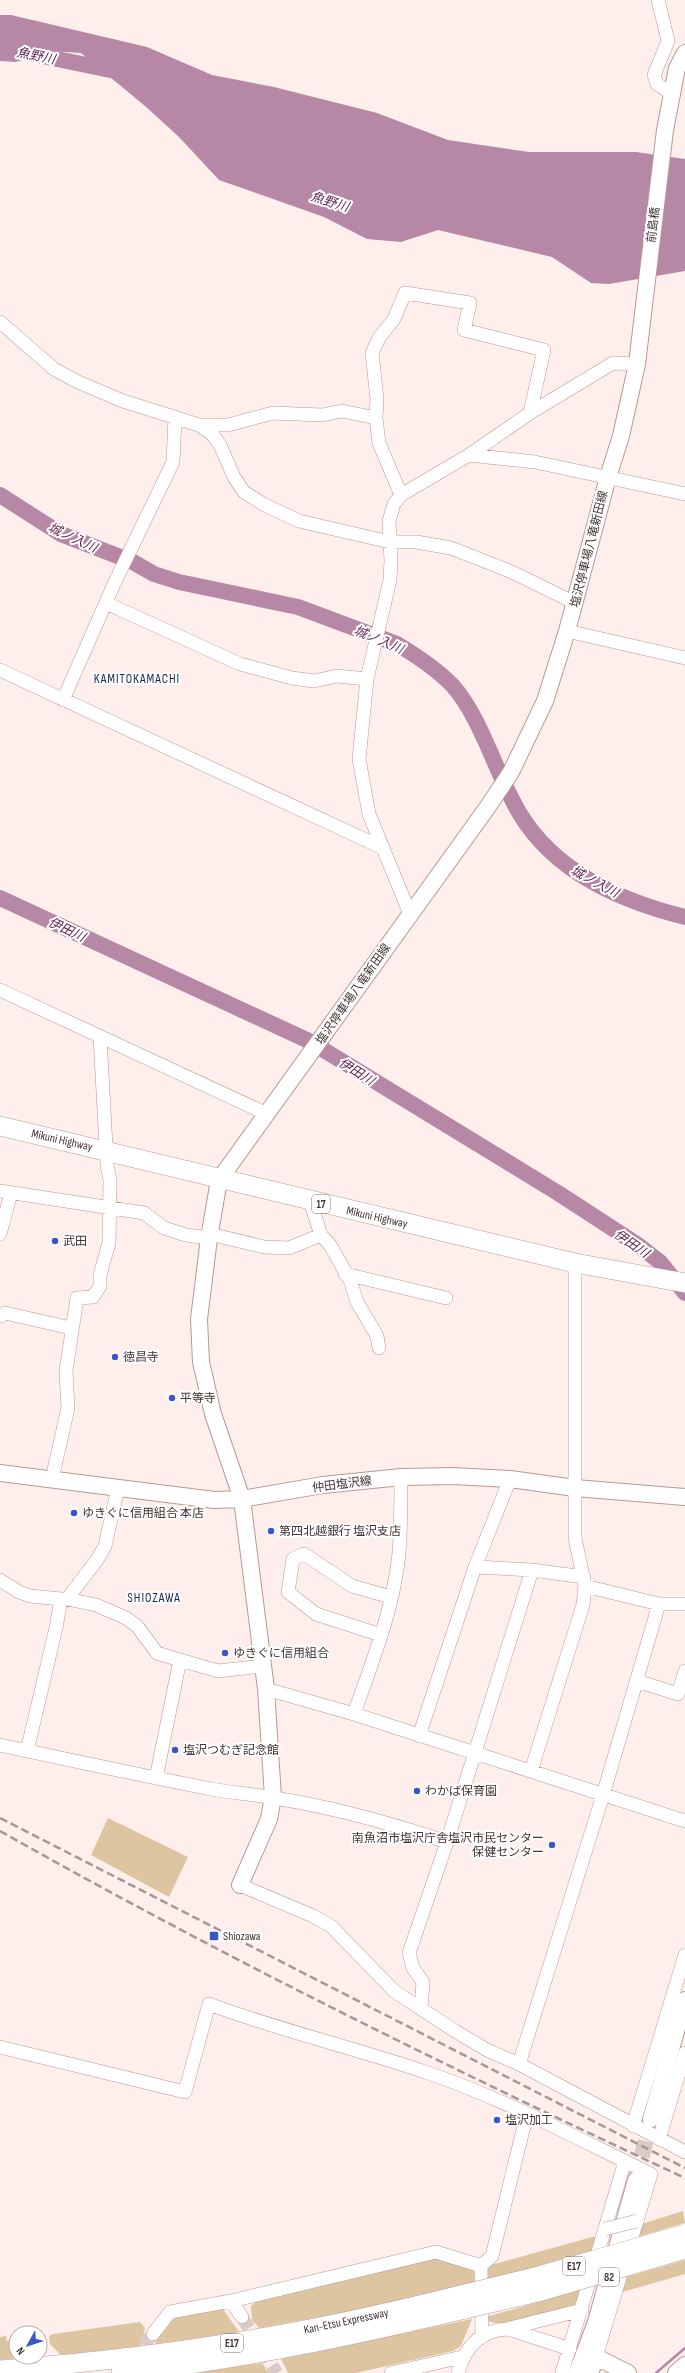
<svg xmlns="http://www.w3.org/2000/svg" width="685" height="2373" viewBox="0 0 685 2373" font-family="'Sofia Sans Condensed','Noto Sans JP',sans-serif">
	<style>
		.green { fill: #ddc5a1 }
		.water { fill: #b787a6 }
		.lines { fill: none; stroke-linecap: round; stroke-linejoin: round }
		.stream { stroke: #b787a6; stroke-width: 2.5 }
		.river { stroke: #b787a6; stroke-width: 16 }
		.minor-tunnel { stroke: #d8cac7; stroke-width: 13; stroke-dasharray: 13 6; stroke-linecap: butt }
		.major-tunnel { stroke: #d8cac7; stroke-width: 16; stroke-dasharray: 16 8; stroke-linecap: butt }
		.minor-casing { stroke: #ba9892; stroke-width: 14 }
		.major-casing { stroke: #ba9892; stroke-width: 18 }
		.highway-casing { stroke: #ba9892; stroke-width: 20 }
		.minor { stroke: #fff; stroke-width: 13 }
		.major { stroke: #fff; stroke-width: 16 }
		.highway { stroke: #fff; stroke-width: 19 }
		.rail { stroke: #a59794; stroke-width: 2.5; stroke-dasharray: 8 4; stroke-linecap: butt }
		.minor-bridge-casing { stroke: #ba9892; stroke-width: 14; stroke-linecap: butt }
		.highway-bridge-casing { stroke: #ba9892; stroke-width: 20; stroke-linecap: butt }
		.minor-bridge { stroke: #fff; stroke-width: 13 }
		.highway-bridge { stroke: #fff; stroke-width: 19 }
		.poi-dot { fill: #3756c7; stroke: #fff; stroke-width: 1.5 }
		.labels { text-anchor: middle; stroke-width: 4; stroke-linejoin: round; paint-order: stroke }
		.shield { fill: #fff; stroke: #7b7170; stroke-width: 1 }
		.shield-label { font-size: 11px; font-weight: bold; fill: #423432 }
		.street-label { font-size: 12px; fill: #423432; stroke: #fff }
		.poi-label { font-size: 12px; fill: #423432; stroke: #fff; text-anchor: start }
		.water-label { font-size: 13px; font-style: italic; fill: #61254f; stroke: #fff }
		.neighbourhood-label { font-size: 13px; letter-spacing: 1px; fill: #15255b; stroke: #fff }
	</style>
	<rect width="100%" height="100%" fill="#feefec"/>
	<path class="green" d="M108,1818L188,1857L169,1897L91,1855Z
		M683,2211L685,2223L634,2238L638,2225Z
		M592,2237H601L597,2250L484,2281L485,2274L491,2265Z
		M437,2258L457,2262L468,2269H474L475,2283L384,2305L259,2328L252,2320L251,2306L257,2301Z
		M685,2260V2274L619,2293L623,2278Z
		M587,2288L582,2304L508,2325L490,2322L486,2317Z
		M223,2309L239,2332L155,2344C161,2312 196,2313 223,2309Z
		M472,2319L461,2346L453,2351L356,2373H288L281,2359Z
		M140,2322L145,2328L141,2346L61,2355L50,2344L49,2336L53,2334Z
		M6,2336L7,2341L12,2340V2336H16V2357H35L0,2360V2337Z
		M262,2363L269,2373H193Z"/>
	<path class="water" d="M0,15H11L147,47L212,75L274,87L377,113L448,140L529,152H636L685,159V271L609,284L591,283L552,257L438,230L401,242L367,239L324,217L219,180L179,137L145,106L81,53L49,51L16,62L0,61Z"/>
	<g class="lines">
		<path class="stream" d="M656,2373L685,2348"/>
		<path class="river" d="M0,47L120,72
			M0,495L61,534L133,562L154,574L179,582L298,607L397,644C417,656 437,669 453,686C482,719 496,775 520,814C556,873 621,901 685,917
			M0,898L309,1041L558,1193L638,1245L660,1262L685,1293"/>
		<path class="minor-tunnel" d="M242,2317L277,2373
			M131,2359L153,2334"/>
		<path class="major-tunnel" d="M636,2180L651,2119"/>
		<defs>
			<path id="minor" d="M658,0L668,41L654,75L657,84L671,93
				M0,322L54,369L78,382L123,401L199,425L212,434L220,445L234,477L244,492L263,504L299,521L390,542H416L451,548L512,572L575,603
				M199,425H228L273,413L322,415L342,411L376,418
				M469,455L535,462L685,494
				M401,495L379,443L376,418L377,399L372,353L379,338L394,319L405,293L470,303L464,330L544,350L530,413
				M106,603L240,664L292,678L314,681L337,676L367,679
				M567,631L685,658
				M0,670L383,848
				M63,700L114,584L173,462L175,417
				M410,914L369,814L359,759L367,679L390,580L391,561L389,521L394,504L401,495L469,455L530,413L613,363L637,364
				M0,990L265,1113
				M0,1191L144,1213L164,1228L186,1235L209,1238
				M310,1201L321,1235L330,1245L350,1280L357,1302L377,1336L379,1348
				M0,1234L11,1193
				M210,1234L264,1247L289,1248L321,1235
				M345,1274L446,1298
				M1,1316L5,1313L71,1328
				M52,1479L68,1408L66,1371L77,1298L93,1297L100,1286V1275L109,1243L110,1180L107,1165L100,1037
				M475,1567L532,1570L584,1577
				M0,1580L19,1592L30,1596L61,1599
				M585,1586L659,1604H685
				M67,1599L96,1605L126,1618L137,1626L157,1653L180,1660L156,1778
				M381,1635L316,1614L288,1592L293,1559L304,1554L352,1586L391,1597
				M180,1660L218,1671L263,1666
				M637,1681L678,1694L685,1671
				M266,1689L354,1714L685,1821
				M354,1714C372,1662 394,1608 399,1553C401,1528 401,1502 401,1477
				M419,1736L475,1567L510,1479
				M0,1745C70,1760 140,1775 211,1789C232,1793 253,1794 274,1798C333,1807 390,1823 447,1842
				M27,1751L56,1628L61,1599H67L97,1560L105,1546L118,1488
				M531,1771L583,1605L585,1586L575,1538V1263
				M240,1885L313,1916L331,1926L394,1991L455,2031L487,2050L519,2064L685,2152
				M421,2009L423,1982L413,1968L409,1953L447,1842L532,1570
				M0,2047L185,2092L209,2004C281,2031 356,2048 428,2073C505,2099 578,2139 651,2174L596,2357
				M519,2064L603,1795L659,1604
				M633,2126L685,1955
				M659,2139L685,2053
				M231,2301L242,2317
				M510,2328L582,2310
				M153,2334L170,2312L231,2301L436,2252L481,2266
				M482,2334L481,2266L492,2256L527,2114
				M391,2373L462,2357
				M458,2373C465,2347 480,2330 508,2329L570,2349
				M562,2373L625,2161"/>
			<path id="major" d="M0,1473L214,1500L242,1499L323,1485L401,1477L453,1476L510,1479L575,1488L685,1497
				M240,1885L269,1819L273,1797L266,1689L242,1499L213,1414L201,1362L199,1319L209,1238L219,1180L487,808L511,772L545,701L567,631L608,477L621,436L637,364L665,130L677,68L685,53
				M651,2119L685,2000
				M577,2373L596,2322L636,2180
				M590,2373L596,2357L628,2373
				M676,2373L685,2365"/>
			<path id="highway" d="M0,1126L575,1263L685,1283
				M0,2370C100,2362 200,2350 299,2331C354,2321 408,2308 461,2295
				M121,2373C238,2360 352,2336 465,2309"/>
		</defs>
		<use href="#minor" class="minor-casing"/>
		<use href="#major" class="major-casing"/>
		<use href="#highway" class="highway-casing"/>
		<use href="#minor" class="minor"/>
		<use href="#major" class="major"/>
		<use href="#highway" class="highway"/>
		<path class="rail" d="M0,1818L685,2168
			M0,1831C223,1957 453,2070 685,2178"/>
		<defs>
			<path id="minor-bridge" d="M605,2229L637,2221"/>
			<path id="highway-bridge" d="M461,2295L539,2276L685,2234
				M465,2309L542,2291L685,2249"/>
		</defs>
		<use href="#minor-bridge" class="minor-bridge-casing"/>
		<use href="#highway-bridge" class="highway-bridge-casing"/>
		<use href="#minor-bridge" class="minor-bridge"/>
		<use href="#highway-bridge" class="highway-bridge"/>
	</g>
	<g class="poi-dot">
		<circle cx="55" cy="1241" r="4"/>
		<circle cx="115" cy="1357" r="4"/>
		<circle cx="172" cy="1398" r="4"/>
		<circle cx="74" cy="1513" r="4"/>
		<circle cx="271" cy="1531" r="4"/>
		<circle cx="225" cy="1653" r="4"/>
		<circle cx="175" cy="1750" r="4"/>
		<circle cx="417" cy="1791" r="4"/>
		<circle cx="552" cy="1845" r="4"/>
		<rect x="209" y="1931" width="10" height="10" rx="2"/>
		<circle cx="497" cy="2120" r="4"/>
	</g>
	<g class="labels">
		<g class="shield">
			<rect x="312" y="1195" width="18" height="18" rx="3"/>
			<rect x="563" y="2257" width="22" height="18" rx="3"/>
			<rect x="599" y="2268" width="20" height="18" rx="3"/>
			<rect x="221" y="2334" width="22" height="18" rx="3"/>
		</g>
		<g class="shield-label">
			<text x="321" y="1208">17</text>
			<text x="574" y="2270">E17</text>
			<text x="609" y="2281">82</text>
			<text x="232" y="2347">E17</text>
		</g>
		<g class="street-label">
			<text transform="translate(653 225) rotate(-83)" y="4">前島橋</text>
			<text transform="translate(589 549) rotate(-76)" y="4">塩沢停車場八竜新田線</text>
			<text transform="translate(353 994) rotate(-55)" y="4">塩沢停車場八竜新田線</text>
			<text transform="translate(62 1140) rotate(13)" y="4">Mikuni Highway</text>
			<text transform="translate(377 1217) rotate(13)" y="4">Mikuni Highway</text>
			<text transform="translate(342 1484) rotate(-7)" y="4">仲田塩沢線</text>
			<text transform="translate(346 2321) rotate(-12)" y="4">Kan-Etsu Expressway</text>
		</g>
		<g class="poi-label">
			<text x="63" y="1245">武田</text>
			<text x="123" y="1361">徳昌寺</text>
			<text x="180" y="1402">平等寺</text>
			<text x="82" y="1517">ゆきぐに信用組合 本店</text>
			<text x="279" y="1535">第四北越銀行 塩沢支店</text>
			<text x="233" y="1657">ゆきぐに信用組合</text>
			<text x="183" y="1754">塩沢つむぎ記念館</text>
			<text x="425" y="1795">わかば保育園</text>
			<text x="544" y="1842" text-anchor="end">南魚沼市塩沢庁舎塩沢市民センター<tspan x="544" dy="14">保健センター</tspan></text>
			<text x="223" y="1940">Shiozawa</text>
			<text x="505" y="2124">塩沢加工</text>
		</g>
		<g class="water-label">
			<text transform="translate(36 55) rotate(11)" y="5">魚野川</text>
			<text transform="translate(330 201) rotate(17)" y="5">魚野川</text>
			<text transform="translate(73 537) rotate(25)" y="5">城ノ入川</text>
			<text transform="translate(379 639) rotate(23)" y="5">城ノ入川</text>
			<text transform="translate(595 881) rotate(28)" y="5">城ノ入川</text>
			<text transform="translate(67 929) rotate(25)" y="5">伊田川</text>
			<text transform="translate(357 1071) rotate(32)" y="5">伊田川</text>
			<text transform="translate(632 1243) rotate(34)" y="5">伊田川</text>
		</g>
		<g class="neighbourhood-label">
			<text x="137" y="683">KAMITOKAMACHI</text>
			<text x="154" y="1602">SHIOZAWA</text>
		</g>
	</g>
	<g transform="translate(28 2345) rotate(231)"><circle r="19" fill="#ffffff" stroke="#b3aead"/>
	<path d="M0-3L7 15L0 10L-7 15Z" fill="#3756c7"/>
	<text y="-6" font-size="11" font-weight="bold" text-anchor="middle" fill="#423432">N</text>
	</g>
</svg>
